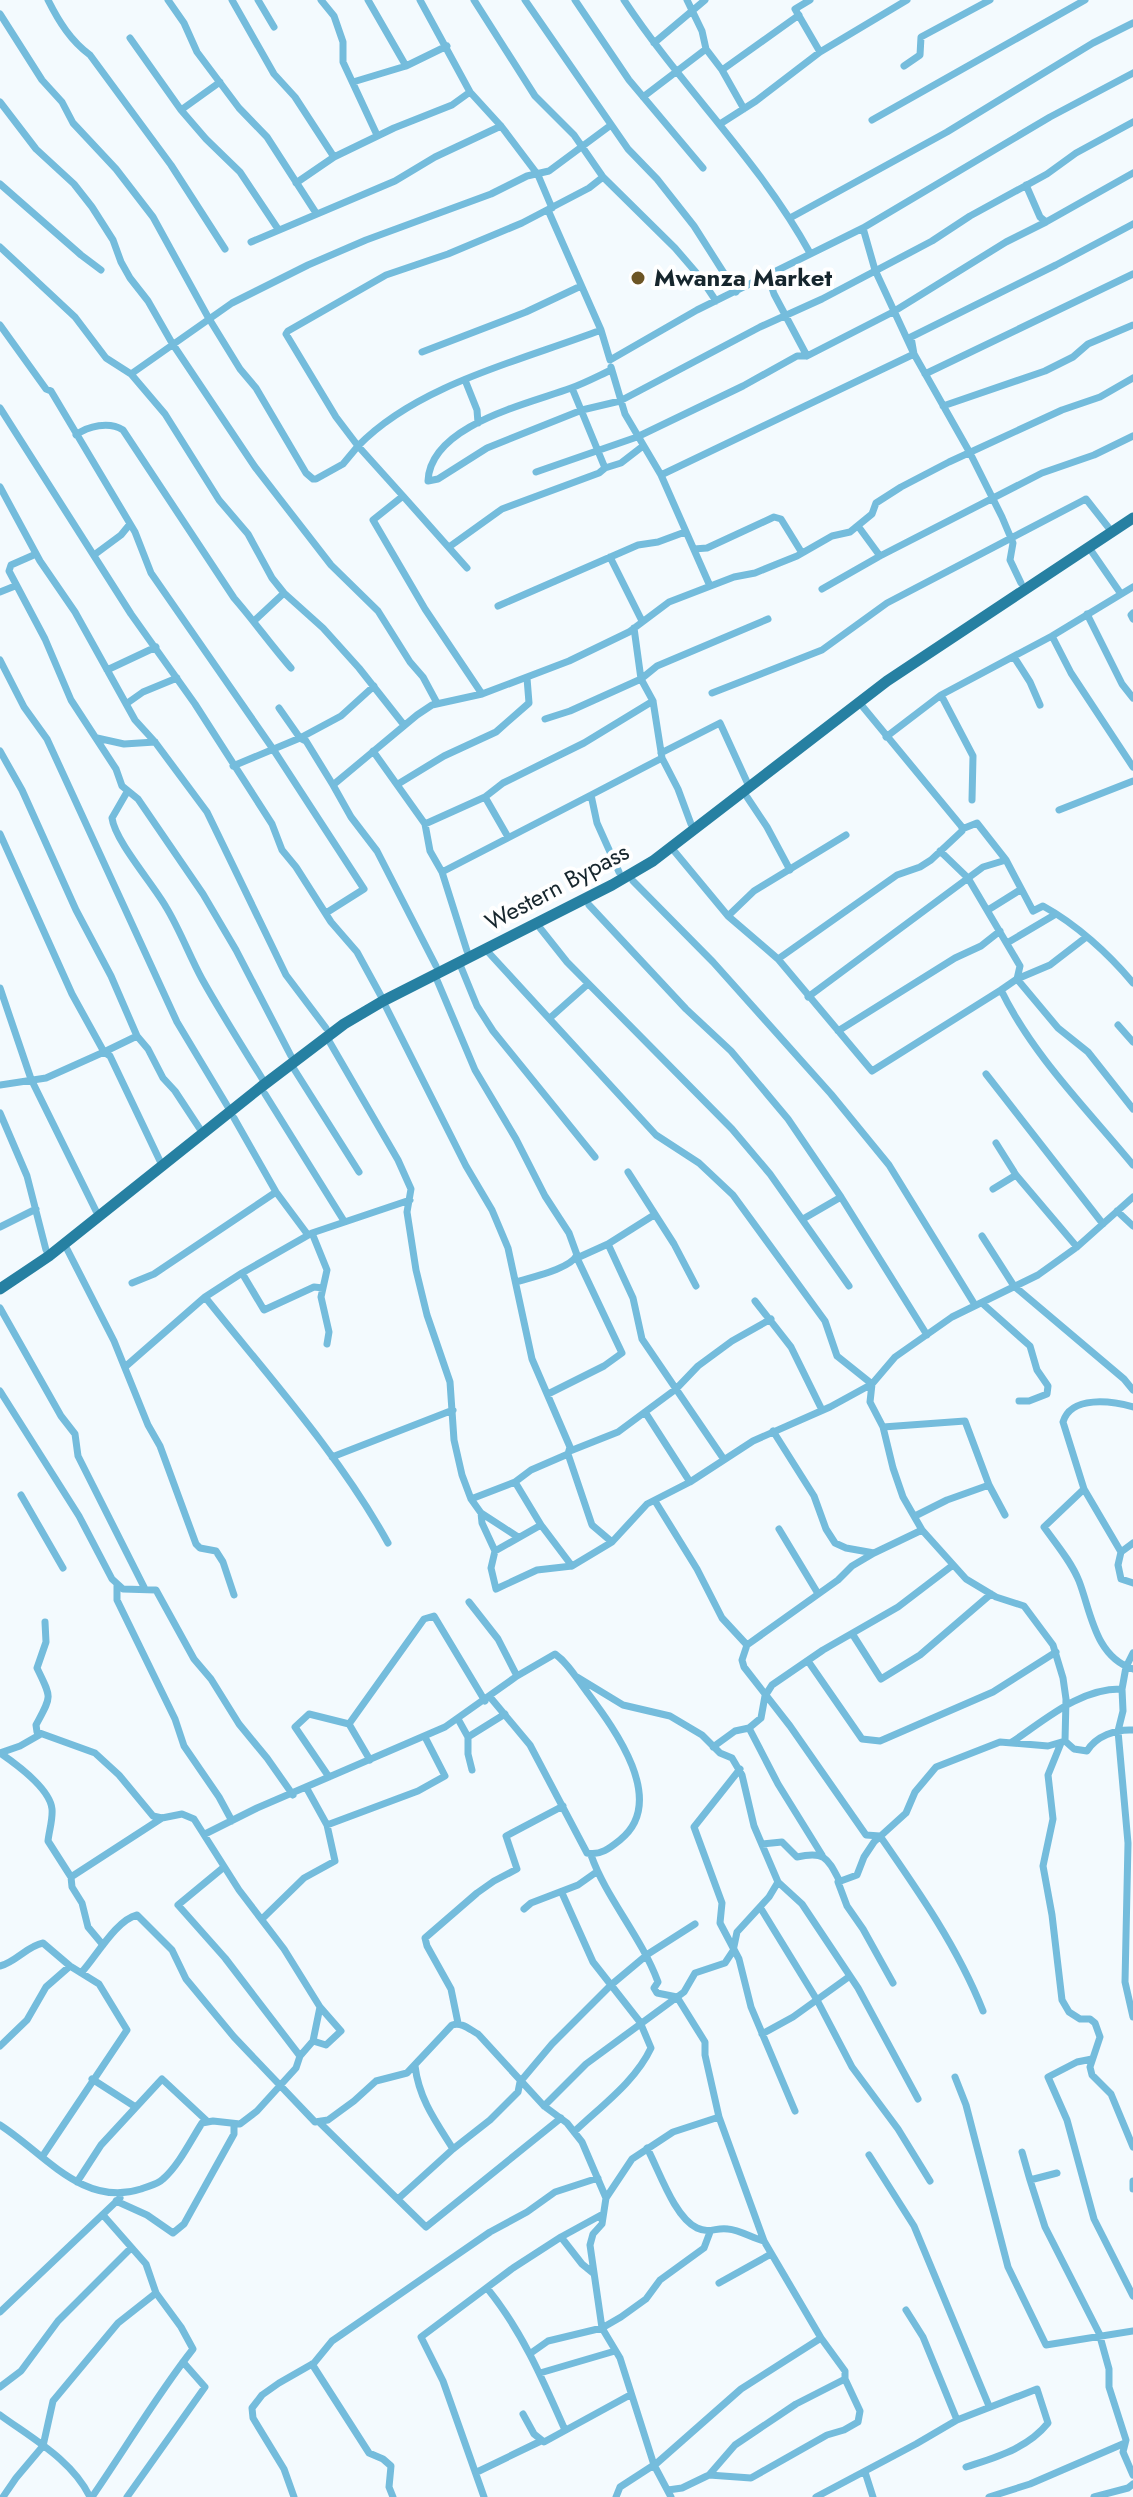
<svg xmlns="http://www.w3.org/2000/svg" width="1133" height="2497" viewBox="0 0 1133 2497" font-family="Jost,sans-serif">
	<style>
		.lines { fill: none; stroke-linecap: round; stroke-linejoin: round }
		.minor { stroke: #74bcdc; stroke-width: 7 }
		.primary { stroke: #2680a2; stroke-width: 11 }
		.poi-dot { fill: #6c5525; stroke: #fff; stroke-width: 3 }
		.labels { text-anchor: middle; stroke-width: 8; stroke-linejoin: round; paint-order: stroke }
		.poi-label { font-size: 24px; font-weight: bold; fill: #17262d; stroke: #fff; text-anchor: start }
		.street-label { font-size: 24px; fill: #17262d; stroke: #fff }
	</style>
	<rect width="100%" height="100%" fill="#f3fafe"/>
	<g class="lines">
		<path class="minor" d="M48,0C59,22 71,41 90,55L171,165L225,249
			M168,0L184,23L197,52L239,108L267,137L316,213
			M232,0L274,74L295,97L334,157L296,183
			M258,0L274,27
			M321,0L334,16L343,42V62L377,135
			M368,0L406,66
			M420,0L470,92L501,126L538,175L552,208
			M474,0L535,96L574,135L603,177L675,248L700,277L716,301
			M525,0L628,149L657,179L694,226L736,292
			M575,0L629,80L703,168
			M624,0C682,88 759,160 810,253
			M687,0L702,31L706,49L722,70L744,109
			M810,0L795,9L820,52L907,0
			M0,14L42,80L62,102L73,123L116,169L153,217L208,317L240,369L256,388L306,473L313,479H316L343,464L358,446L403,496L373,520L425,609L482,694
			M130,38L181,110
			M654,43L705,0
			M904,66L920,55L921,37L990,0
			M722,70L799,15
			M220,82L181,110L206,139L240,172L278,229
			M353,82L406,66L447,46
			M643,97L706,49
			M0,102L36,149L74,184L92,207L113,240L121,262L130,278L148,301L172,343L255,467L331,565L378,611L410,662L423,677L437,703
			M872,120L1085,0
			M720,124L756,101L820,52
			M334,157L394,128L452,105L470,92
			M0,184L81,255L101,270
			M1026,185L1040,217L1046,222L1133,173
			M548,210L601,330L610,360L697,310L863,228L1050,117L1133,73
			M790,218L947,132L1093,43L1133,23
			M863,228L875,270L914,354L970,453L1002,517L1013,543L1010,560L1021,583
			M251,242L395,181L435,157L501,126
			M0,247L75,317L106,358L131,374
			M768,276L774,294L807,356
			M0,325L46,389L51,391L135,532L151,573L273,749L364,889L326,913
			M601,330C523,360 418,384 358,446L336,417L286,334L288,331L386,275L448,254L522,223L589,188L603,177
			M422,352L526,312L581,286
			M611,367L625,414L661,475L710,586
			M611,370C598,376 585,383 571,388C528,404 430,425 428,481L438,479L487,448L582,410L620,401L760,327L822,299L932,241L970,216L1047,174L1076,153L1133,122
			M925,374L1133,274
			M465,380L477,410L478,423
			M572,388L605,468
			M943,406L1045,371L1073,357L1088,344L1133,325
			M0,408L131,614L195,704L272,824L282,850L296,867L331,922L357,952L381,996
			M76,435C88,426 109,421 123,430L234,598C254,621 271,645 291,668
			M536,472L637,437L743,386L797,356H807L893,312L1006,242L1046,222
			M661,475L914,354L911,337L1056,265L1133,224
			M0,487L40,561L75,612L135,720L155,742L207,812L286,975L326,1028
			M403,496L467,568
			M858,526L880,556
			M449,547L502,509L599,473L605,468L621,463L643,446
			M694,549L707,548L774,517L781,519L802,553
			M1092,552L1121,594
			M36,554L11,565L9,571L45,639L71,700L116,769L122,786L138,799L203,894L236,950L291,1056
			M94,555L121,535L130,524
			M610,557L642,621
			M822,589L880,556L1042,473L1094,455L1133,436
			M0,592L15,586
			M498,606L638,545L658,542L685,532
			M1133,613L1131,615L1133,619
			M1087,614L1122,684L1133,698
			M254,621L284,593
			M634,628L641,679L653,701L662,758L678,789L691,824
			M1052,636L1071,673L1133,767
			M1014,657L1030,682L1040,705
			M0,660L24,707L47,739L177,1022L228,1107
			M107,670L156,647
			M712,693L822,650L887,603L1082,501L1086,499L1112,532
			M941,695L973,756L972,800
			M126,704L143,692L177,678
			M279,708L300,738L341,716L374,686
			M545,719L570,711L641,679L657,666L768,619
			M404,725L359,668L323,628L284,593L272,578L248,534L219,500L165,414L131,374L232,303L308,265L366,240L491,194L527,176L549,171L611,125
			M886,737L941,695L1052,636L1133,587
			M97,738L124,744L155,742
			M0,751L22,790L76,910L111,976L137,1036L148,1049L163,1078L175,1091L200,1129
			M373,751L425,824L430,851L442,872L467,951
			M661,753L720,723L747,782
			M233,766L300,738L306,741L333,785
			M398,784L444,756L496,732L529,703L527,678
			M127,792L112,818C115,841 153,884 166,907C180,930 189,955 202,979C221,1013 242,1046 263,1080
			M485,797L508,837
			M747,797L767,827L790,870
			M1059,810L1133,781
			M425,824L485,797L503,783L584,743L653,701
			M962,829L977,823L1006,860L1033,911L1043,906C1076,924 1109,954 1133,983
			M0,834L72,994L104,1052L46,1078L0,1085
			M675,852L728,916L778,959L897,875L920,867L931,860L962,831V827L863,707
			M442,872L591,795
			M619,872L597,823L591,795L662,758
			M633,881L713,962L831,1094L889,1165L975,1305
			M589,905L686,1009L731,1051L788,1119L841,1197L927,1335
			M988,910L1020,890
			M728,916L754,891L846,835
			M540,928L567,962L732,1129L770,1174L849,1286
			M1085,938L1050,965L1017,979L1058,1028L1088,1052L1133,1109
			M1007,943L1056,914
			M489,953L656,1135L699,1163L733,1195L825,1321L837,1356L872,1384L870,1402L883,1427L893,1468L903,1497L922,1530L966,1579L996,1597L1024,1606L1053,1645L1063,1678L1066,1699L1065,1741
			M778,959L872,1071L1001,990L1017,979L1020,966L968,878L940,851
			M436,966L377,851L351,817L333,785L417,715L432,705L482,694L569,661L629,632L669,602L734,577L755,573L777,564L797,556L832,536L850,532L872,514L876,503L901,487L949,462L1062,410L1100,397L1133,378
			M461,967L477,1006L493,1031L595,1157
			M437,980L475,1070L516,1139L545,1196L569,1233L577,1255C570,1269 532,1277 516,1282
			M0,988L31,1079L96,1211
			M1001,990C1033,1056 1087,1109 1133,1165
			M808,997L983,867L1006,860
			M386,1007L466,1166L492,1210L508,1248L532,1359L570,1447L568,1454L531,1470L515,1482L541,1525
			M551,1017L588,984
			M1118,1025L1133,1042
			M838,1031L955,958L981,946L1000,931
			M137,1036L104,1052L110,1056L160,1161
			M329,1041L398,1160L411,1189L407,1212L416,1270L427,1315L450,1382L454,1440L462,1475L471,1499L481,1513L518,1537
			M294,1069L359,1172
			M986,1074L1103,1224
			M265,1094L344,1221
			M0,1113L27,1176L46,1250
			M234,1118L276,1192L308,1235
			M996,1143L1016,1175L1077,1247
			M628,1172L674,1244L696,1286
			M993,1189L1016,1175
			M1117,1211L1133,1226
			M803,1219L841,1197
			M0,1227L36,1209
			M312,1233L327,1270L321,1297L329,1332L327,1344
			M982,1236L1014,1286L1124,1379L1133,1390
			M608,1244L633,1298L642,1339L723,1458
			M67,1249L114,1341L148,1425L160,1446L196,1544L200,1548L216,1551L223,1562L234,1595
			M242,1273L264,1310L314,1287L323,1288
			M132,1283L154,1274L276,1192
			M205,1297C268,1376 339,1454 388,1543
			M755,1301L791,1347L822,1410
			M983,1304L1030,1346L1037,1370L1048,1386L1047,1394L1029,1401H1019
			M0,1308L61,1416L75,1434L78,1456L145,1589
			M125,1367L205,1297L242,1273L312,1233L410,1200
			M0,1391L79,1516L112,1579L123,1589L156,1590L194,1659L211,1679L239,1724L267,1758L293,1795
			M548,1394L604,1366L622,1353L577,1258L608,1244L654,1215
			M1133,1407C1112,1401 1071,1395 1063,1422L1084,1489L1121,1552L1118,1565L1121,1579L1133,1583
			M645,1412L690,1482
			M883,1427L965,1421L989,1485L1005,1515
			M773,1431L814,1496L826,1529L835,1543L846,1548L874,1553L922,1530
			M570,1451L618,1432L676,1389L698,1366L732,1341L771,1319
			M568,1454L592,1525L612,1542
			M332,1457L453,1410
			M1084,1489L1044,1527C1056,1544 1071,1561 1079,1581C1091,1612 1095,1657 1133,1669
			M21,1495L63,1568
			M471,1499L515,1482
			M655,1501L697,1569L722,1618L747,1645
			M481,1513L482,1523L495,1551
			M915,1516L947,1500L989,1485
			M779,1529L817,1592
			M1121,1552L1133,1543
			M874,1553L852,1566L838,1580L747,1645L742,1660L744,1667L790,1726L866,1835L880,1836C919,1892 958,1948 983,2011
			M572,1566L537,1570L496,1589L491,1568L495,1551L541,1525L572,1566L612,1542L647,1504L690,1482L753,1441L830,1407L872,1384L895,1357L952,1317L1038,1275L1077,1247L1133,1197
			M117,1585V1600L175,1719L184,1746L219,1797L232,1821
			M469,1602L498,1639L517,1676
			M853,1635L881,1679L920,1655L991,1594
			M808,1661L862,1739L880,1741L993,1692L1056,1652
			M1122,1689L1123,1711L1118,1731L1128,1843L1125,1982L1133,2017
			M458,1719L468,1737V1754L472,1770
			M349,1724L424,1619L434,1616L485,1701
			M749,1728L778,1784L822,1855
			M468,1737L505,1714
			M1012,1742C1045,1720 1080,1688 1122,1689L1126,1667L1133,1653
			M1061,1743L1048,1775L1053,1819L1043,1866L1052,1915L1062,2000L1069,2012L1080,2019H1090L1095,2023L1100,2037L1090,2067L1092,2075L1111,2094L1133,2147
			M713,1747L735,1731L749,1728L761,1718L765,1696L772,1685L823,1650L898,1607L953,1565
			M0,1753C16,1764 50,1789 52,1809C53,1819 49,1831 48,1841L71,1877L72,1887L82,1903L88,1927L103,1945
			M0,1753L20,1746L41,1734
			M740,1769L694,1827L722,1903L720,1923L739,1959L751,2007L795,2111
			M329,1777L295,1727L309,1714L349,1724L370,1760
			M327,1825L418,1791L445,1776L425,1737
			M205,1834L257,1808L445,1727L517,1676L555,1654C568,1663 577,1679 587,1692C613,1727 669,1801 620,1840C610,1848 600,1856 587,1853L530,1745L490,1697
			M762,1844L782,1842L797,1857C824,1851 827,1857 839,1880
			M591,1855C606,1898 641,1936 658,1982L654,1988L657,1993L677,1997L705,2042V2055L719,2117L764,2241L821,2338L741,2389L657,2463L620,2487L616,2497
			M224,1867L178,1905L225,1958L300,2056
			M71,1877L162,1818
			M778,1882L802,1904L858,1988L918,2099
			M562,1893L593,1962L640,2022L651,2048C635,2082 601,2106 574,2132
			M760,1907L817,2000L852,2067L898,2129L930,2181
			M524,1909L531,1903L578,1885L595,1873
			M262,1919L304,1878L335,1861L327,1825L306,1787
			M0,1966C16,1962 27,1946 43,1943L70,1966L99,1984L127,2030L42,2157
			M81,1973C96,1957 116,1920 137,1915L172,1950L186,1979L234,2037L315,2122L328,2120L354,2101L376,2081L407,2073L452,2025C462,2022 469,2029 478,2034L544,2106L567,2123L582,2142L606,2198
			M893,1983L863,1929L847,1906L838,1882L857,1875L864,1857L874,1842L906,1813L915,1792L936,1767L1000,1742L1048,1746L1065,1741L1074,1749L1087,1751C1096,1736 1116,1729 1133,1730
			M458,2023L451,1989L427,1946L425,1938L477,1893L494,1881L517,1869L506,1836L563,1806
			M762,2034L793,2017L850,1976
			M313,2041L326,2045L341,2031L320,2007
			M0,2046L27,2020L46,1987L70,1966
			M1092,2059L1077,2062L1048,2077L1067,2120L1094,2219L1133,2296
			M415,2066C419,2099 436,2122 453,2149
			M955,2077L966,2105L1008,2267L1046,2345L1133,2331
			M92,2079L134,2106
			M544,2106L586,2064L684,1992L695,1973L725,1963L733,1951L737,1932L769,1897L778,1882L754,1826L742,1775L732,1758L720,1753L702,1735L670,1716L623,1705L577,1677
			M319,2122L426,2227L561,2118
			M0,2125C44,2153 83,2208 141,2189C148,2186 157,2185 163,2179C179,2165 191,2140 202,2123L213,2121L240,2124L257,2111L296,2068L300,2056L313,2041L320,2007L284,1949L239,1890L194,1819L182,1814L162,1818L153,1816L119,1775L95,1753L37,1732L36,1725C52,1695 52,1699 37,1668L46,1642L45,1622
			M647,2148C659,2170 674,2217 697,2228C710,2234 716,2227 728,2229C740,2230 752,2238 764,2241
			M1022,2152L1030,2180
			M869,2155L914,2226L989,2406
			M1057,2173L1030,2180L1045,2227L1099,2333L1109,2369V2387L1126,2440L1123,2452L1133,2475
			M1133,2181V2189
			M77,2182L101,2145L162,2079L207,2121
			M399,2198L453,2149L490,2120L518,2092L520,2082L552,2044L611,1985L648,1954L695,1924
			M116,2201L147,2215L173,2233L184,2224L234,2134V2125
			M561,2237L582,2264L593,2273
			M719,2283L771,2254
			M487,2288C522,2331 543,2380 565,2430
			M906,2310L923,2337L957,2420
			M0,2312L120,2198
			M531,2353L548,2341L602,2328L621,2317L646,2299L660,2280L704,2248L710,2232
			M312,2364L369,2453L383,2459L391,2466L389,2487L393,2497
			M540,2373L615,2351
			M0,2387L21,2371L58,2321L131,2248
			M523,2414L534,2434L544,2442L630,2395
			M0,2415C33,2439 72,2460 90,2497
			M477,2472L541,2441
			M865,2472L873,2497
			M709,2475L751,2478L827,2435L844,2430L858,2422L860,2411L845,2379
			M668,2490L682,2488L709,2475L735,2445L796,2404L845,2379V2371L821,2338
			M3,2497L16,2478L43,2446L53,2401L118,2323L156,2293
			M92,2497C126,2448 156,2396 193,2349L181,2327L156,2293L146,2264L103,2215
			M127,2497L205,2387L183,2362
			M294,2497L284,2469L253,2418L252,2408L262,2395L279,2383L314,2363L332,2341L490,2232L527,2212L555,2192L598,2178
			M484,2497L443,2381L421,2337L513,2268L561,2237L603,2214
			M671,2497L654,2465L620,2358L602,2328L590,2245L593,2234L602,2224L606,2198L632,2159L673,2132L719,2117
			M816,2497L916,2444L957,2420L1037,2389L1048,2423C1027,2449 996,2457 966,2467
			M989,2497L1030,2484L1125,2443
			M1094,2497L1128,2488L1133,2484"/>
		<path class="primary" d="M0,1289L49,1256L261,1087L344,1024L383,1001L612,885L653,861L887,681L1133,518"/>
	</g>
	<circle class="poi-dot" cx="638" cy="278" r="8"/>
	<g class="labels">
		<g class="poi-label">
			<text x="654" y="286">Mwanza Market</text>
		</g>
		<g class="street-label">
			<text transform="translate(557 887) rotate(-28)" y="8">Western Bypass</text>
		</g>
	</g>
</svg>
